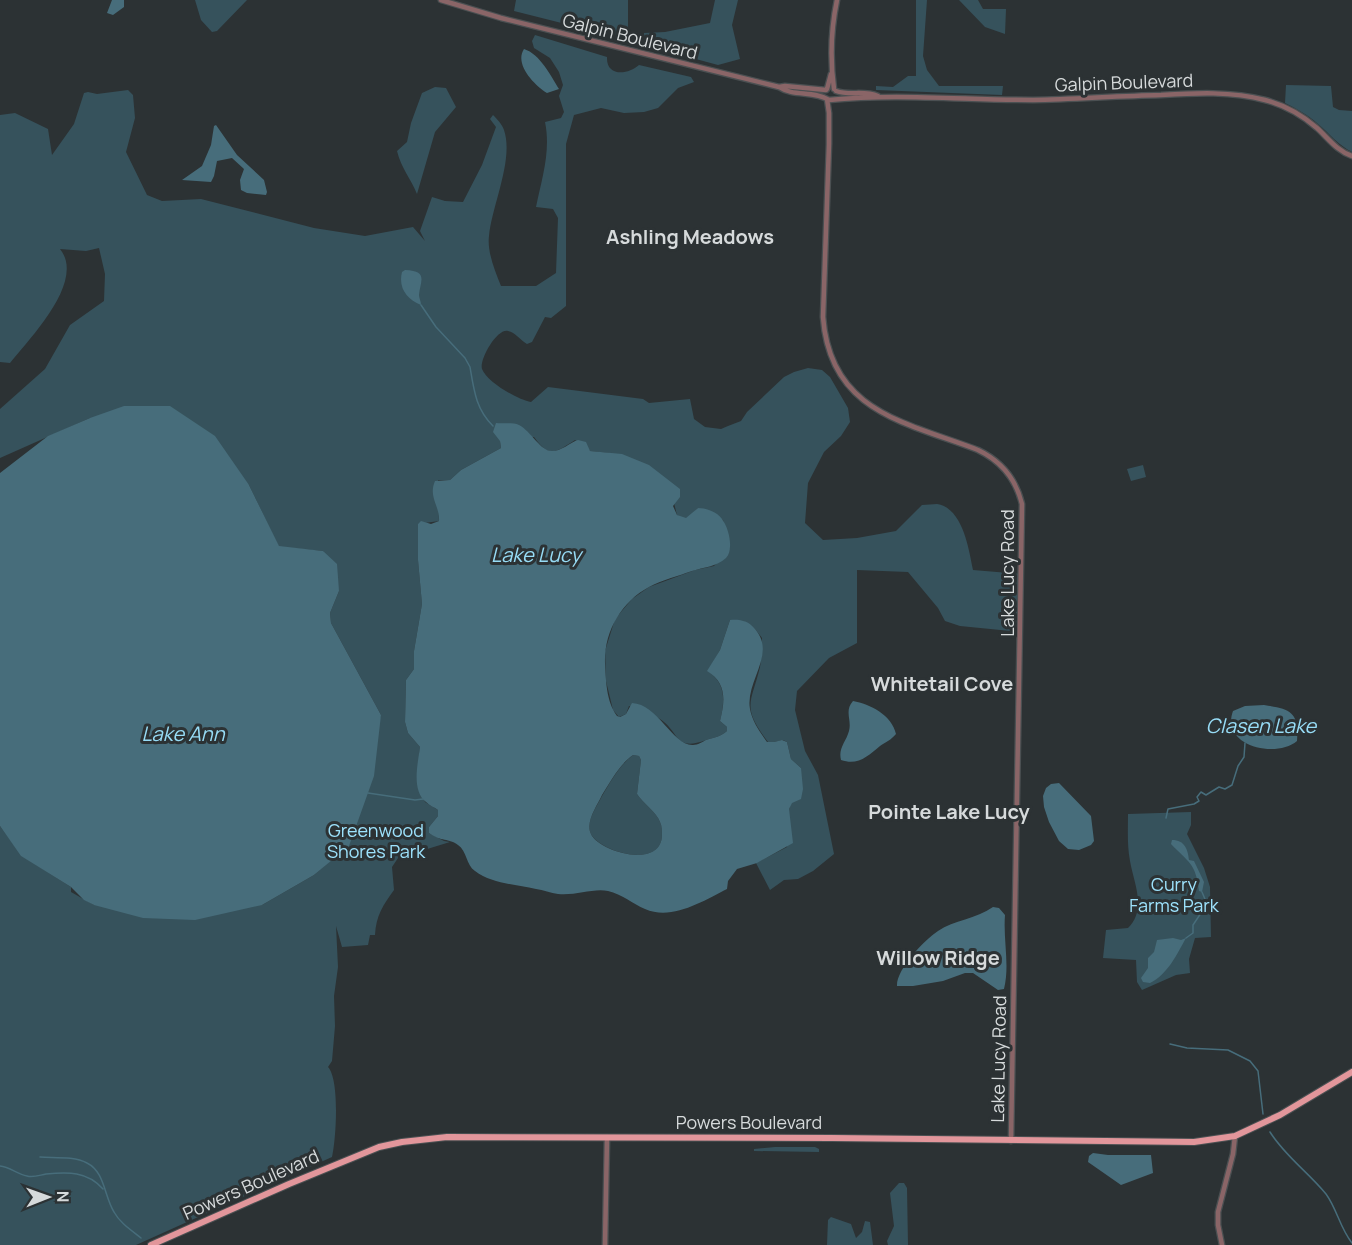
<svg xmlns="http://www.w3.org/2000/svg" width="1352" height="1245" viewBox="0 0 1352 1245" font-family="Manrope,sans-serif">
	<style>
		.green { fill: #36525c }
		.water { fill: #476d7b; fill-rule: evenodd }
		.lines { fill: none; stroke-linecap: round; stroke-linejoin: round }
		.stream { stroke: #476d7b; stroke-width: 1.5 }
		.minor-casing { stroke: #4b5052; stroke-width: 7 }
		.major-casing { stroke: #4b5052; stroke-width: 8 }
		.minor { stroke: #8a6567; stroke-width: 4.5 }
		.major { stroke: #e2969b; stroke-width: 6 }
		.labels { text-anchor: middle; stroke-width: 6; stroke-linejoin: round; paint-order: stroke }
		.street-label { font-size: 18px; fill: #d6dadb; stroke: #2c3234 }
		.park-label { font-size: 18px; fill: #9de2fc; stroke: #2c3234 }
		.neighbourhood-label { font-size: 20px; font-weight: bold; fill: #d6dadb; stroke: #2c3234 }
		.water-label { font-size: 20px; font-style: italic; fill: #97dcf6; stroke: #2c3234 }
	</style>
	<rect width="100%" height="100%" fill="#2c3234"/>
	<path class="green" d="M195,0H247L217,31L212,32L201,20Z
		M516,0H628V28L625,39L514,11Z
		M715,0H738L732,25L740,59L718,65L644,45V33L665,32L710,23Z
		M916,0H927L923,56L927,70L939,86H1003L1002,95L876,90V86L893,87L908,76H916Z
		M959,0H978L983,9H1006L1005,34L985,27Z
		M535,35L607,57C606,77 628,75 639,65L691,77L694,82L678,88L658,108L644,112L624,113L601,108L574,115L566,144V306L551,318L545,317L532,342L527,344C521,341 515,332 508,331C497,328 479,360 482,369C487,382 518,400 531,402L548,387L643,399L649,403L690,399L694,419L705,427L721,429L728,426L741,421L747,412L784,377L794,372L808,368L822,370L830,377L848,408L850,422L841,436L824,452L808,483L805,523L823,540L857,538L896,531L922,505C927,505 933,504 937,504C963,508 969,550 973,570L1022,574L1021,632L960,626L945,621L938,608L908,572L857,570V643L829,658L797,691L795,710L805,751L818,775L834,854L813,871L798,879L784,880L770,890L756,863L787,847L789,809L801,768L791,759L787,742L783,740L774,742H768C741,706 751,704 760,667C762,657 761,647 762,638C751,623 748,621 730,620L720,650L708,671C726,684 725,700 720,721L727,727V731C720,737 715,737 706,740C674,752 680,732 660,719C651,713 639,710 629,706L626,714L619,717L613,710L606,681L605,651L615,619L632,599L649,587L695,570L714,566L730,548L723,520L698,508L688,518H681L677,515L674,503L609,453L590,451L575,440C555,453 549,458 534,437L500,441L501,448L461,470L450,480H438L439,521L418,524V560L422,604L414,651V669L406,680L405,722L408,733L420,747L417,780L425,802L438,810V816L429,827V833L444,841L450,842L398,858L392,867L394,890C383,905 376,916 375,935H370L368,945L342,947L336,926L338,967L334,996L335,1026L332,1061L328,1067C340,1080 336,1140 332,1157L136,1245H0V826L22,856L71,887V892L94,905H262L314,875L337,855L381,715L331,623L330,613L339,591L323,551L279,547L249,485L90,418L0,458V409L45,369L70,325L104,301L105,274L99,248L86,251L60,249C86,281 30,338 10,363L0,362V115L15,113L48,129L52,155L74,124L84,93L88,92L97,94L128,90L133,95L135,118L126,152L147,195L162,201L201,199L314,228L365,236L413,227L425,241L420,231L432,197L445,201L463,202L482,165L496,127L490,119L493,115C497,119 502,124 504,130C514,160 492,205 489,236C487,252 495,271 501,286H536L556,273L558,218L553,209L536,207C542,178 551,151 545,122L561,118L564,112L559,96L563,85L559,72L550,58L534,48L532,41Z
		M1286,85L1331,86L1333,107L1339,110L1352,111V152C1338,145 1330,134 1318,124C1308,115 1297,109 1285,103Z
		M435,87L446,88L456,107L435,132L417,194C411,179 401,168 397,151L407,142L411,123L422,93Z
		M1143,465L1146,477L1131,481L1127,469Z
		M633,755L639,756L641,760L637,794C643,803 657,813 660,822C662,826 662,832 662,836C660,870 599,851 591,834C585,822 597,806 602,796C611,781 619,766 633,755Z
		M1191,812V825L1187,834L1204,868L1210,887L1211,937L1195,938L1189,959L1190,973L1176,975L1142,990L1137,982L1136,960L1103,958L1106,930L1128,928C1147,909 1134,884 1130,861C1127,845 1128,830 1128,814Z
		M775,1147H815L819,1149V1152L754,1151V1149Z
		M899,1183H904L907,1188L908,1245H888L887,1241L894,1226L890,1193Z
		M831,1217L851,1224L856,1238L862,1232L865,1221L870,1222L873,1245H827L828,1220Z"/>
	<path class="water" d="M112,0H124V7L113,15L107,13Z
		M524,49C540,54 551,76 559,89L547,93C534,85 514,64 524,49Z
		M216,125L237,155L264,180L267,192L266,195L247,193L241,190L240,180L244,169L232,158L217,161L214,176L211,182L182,180L202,166L211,145L214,126Z
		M405,270C429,271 420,281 419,295C419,298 421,301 421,305C407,299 398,288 402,272Z
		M124,406H170L215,436L249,485L279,546L323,551L337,564L339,591L330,613L331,623L381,715L374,776L349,846L314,875L262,905L195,920L143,918L94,905L84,900L71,887L21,856L0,826V473L48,436L90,418Z
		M496,423C503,424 513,422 519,425C531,431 540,451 552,451C562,451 569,443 578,440L586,442L590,451L622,454L649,465L680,489V497L673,506L677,515L686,518L698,508C707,508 717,512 722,519C729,528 734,550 726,558C716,567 704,567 692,571C678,576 662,580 649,587C621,602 604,632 605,663C606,680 606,701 617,716L620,717L626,714L632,703C658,704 673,746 693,745C698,745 702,742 706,740C715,737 720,737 727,731V727L720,721C725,701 727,683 707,671L720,650L730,620C740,619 749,621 755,629C777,654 745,681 750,709C752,721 760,732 767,742H774L782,740L787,742L791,759L801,768L803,789L801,799L792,803L789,809L793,843L757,863L737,869L728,881L727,889C703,901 672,921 645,909C633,904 622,894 608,891C593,888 575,896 558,894C551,893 543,890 536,889C515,884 492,884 475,871C466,865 467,851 458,845C449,838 441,842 429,833V827L438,816V810C434,807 430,806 426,802C411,790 418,763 420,747L408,733L405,722L406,680L414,669V651L422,604L418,560V524L421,521L431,524L439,521C440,506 428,497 435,481L450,480L461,470L501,448L500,441L493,432ZM633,755L639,756L641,760L637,794C643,803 657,813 660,822C662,826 662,832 662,836C660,870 598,851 591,834C585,822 597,806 602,795C611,781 619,765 633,755Z
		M853,701C870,704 892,715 896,734C891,740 886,742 880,746C868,756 858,766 841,760C838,748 846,742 849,731C852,720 844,711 853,701Z
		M1264,705C1291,709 1299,712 1297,741C1276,759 1220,746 1233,711L1245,706Z
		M1059,783L1091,816L1094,841L1091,845L1079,850L1068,849L1059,841L1049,822L1044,807L1043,796L1046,788L1051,784Z
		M1172,840C1185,840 1188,850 1189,860L1194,861L1204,882L1202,892L1199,891C1196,863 1188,862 1171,844Z
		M993,907L999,908L1005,915C1003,940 1010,965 1004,989L998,990L973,973H965L943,981L913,986H897C896,970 924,940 938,931C954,920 976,919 993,907Z
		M1173,938L1181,940L1186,938C1177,954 1168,974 1150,983L1143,982L1141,978L1148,968V958L1154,952L1157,940Z
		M1093,1153L1108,1155H1151L1153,1173L1121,1185L1088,1162L1089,1156Z"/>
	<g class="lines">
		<path class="stream" d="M421,305L436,327L465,358L470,367C474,391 476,409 493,426
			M368,793L415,800L423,799
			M1166,818L1168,809L1194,804L1199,801L1197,797L1201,792L1206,795L1219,787L1225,789L1232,785L1238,766L1244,757L1245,743
			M1186,938L1193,933V925L1207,904L1202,892
			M1170,1044L1187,1048L1228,1050L1250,1061L1258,1071L1263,1114
			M1270,1132C1285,1156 1308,1172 1326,1194C1337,1209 1340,1228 1352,1243
			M40,1157C55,1158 74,1156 87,1163C105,1172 104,1196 114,1212C120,1223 131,1230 141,1238
			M0,1166C10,1167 17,1174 27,1176C33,1178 40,1175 46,1174C68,1172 87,1171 103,1189"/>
		<defs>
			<path id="minor" d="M441,0L501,18L779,87C794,97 813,90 829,100C896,93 965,100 1033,100C1076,99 1118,96 1161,95C1195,93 1232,91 1265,100C1284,105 1302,115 1317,128C1328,138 1337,151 1352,156
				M779,87L785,86L826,90
				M827,89L831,74
				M834,89C830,60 831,29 837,0
				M836,91C850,96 864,90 878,96
				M827,99L829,113V144L823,317C830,412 905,422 978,450C1001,461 1016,479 1022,504L1011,1141
				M605,1245L607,1138
				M1222,1245L1218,1225V1212L1233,1154L1235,1136"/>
			<path id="major" d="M151,1245L289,1184L379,1147L402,1142L447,1137L832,1138L1194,1142L1235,1136L1280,1115L1352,1072"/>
		</defs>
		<use href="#minor" class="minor-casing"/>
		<use href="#major" class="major-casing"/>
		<use href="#minor" class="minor"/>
		<use href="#major" class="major"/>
	</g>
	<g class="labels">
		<g class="street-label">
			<text transform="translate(630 37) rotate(14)" y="6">Galpin Boulevard</text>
			<text transform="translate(1124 83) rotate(-2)" y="6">Galpin Boulevard</text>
			<text transform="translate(1008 573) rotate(-90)" y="6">Lake Lucy Road</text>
			<text transform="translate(999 1059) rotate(-89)" y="6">Lake Lucy Road</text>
			<text x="749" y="1129">Powers Boulevard</text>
			<text transform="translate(251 1185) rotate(-24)" y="6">Powers Boulevard</text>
		</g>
		<g class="park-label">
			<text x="376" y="837">Greenwood<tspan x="376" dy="21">Shores Park</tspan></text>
			<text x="1174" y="891">Curry<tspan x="1174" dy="21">Farms Park</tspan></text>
		</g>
		<g class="neighbourhood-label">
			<text x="690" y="244">Ashling Meadows</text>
			<text x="942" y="691">Whitetail Cove</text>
			<text x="949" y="819">Pointe Lake Lucy</text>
			<text x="938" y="965">Willow Ridge</text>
		</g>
		<g class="water-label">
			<text x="536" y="562">Lake Lucy</text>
			<text x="1261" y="733">Clasen Lake</text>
			<text x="183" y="741">Lake Ann</text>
		</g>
	</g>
	<g transform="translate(48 1197) rotate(89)" stroke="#2c3234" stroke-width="4.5" paint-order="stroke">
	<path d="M0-4.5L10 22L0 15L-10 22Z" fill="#d6dadb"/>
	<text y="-9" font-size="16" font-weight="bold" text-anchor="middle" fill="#d6dadb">N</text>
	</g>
</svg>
